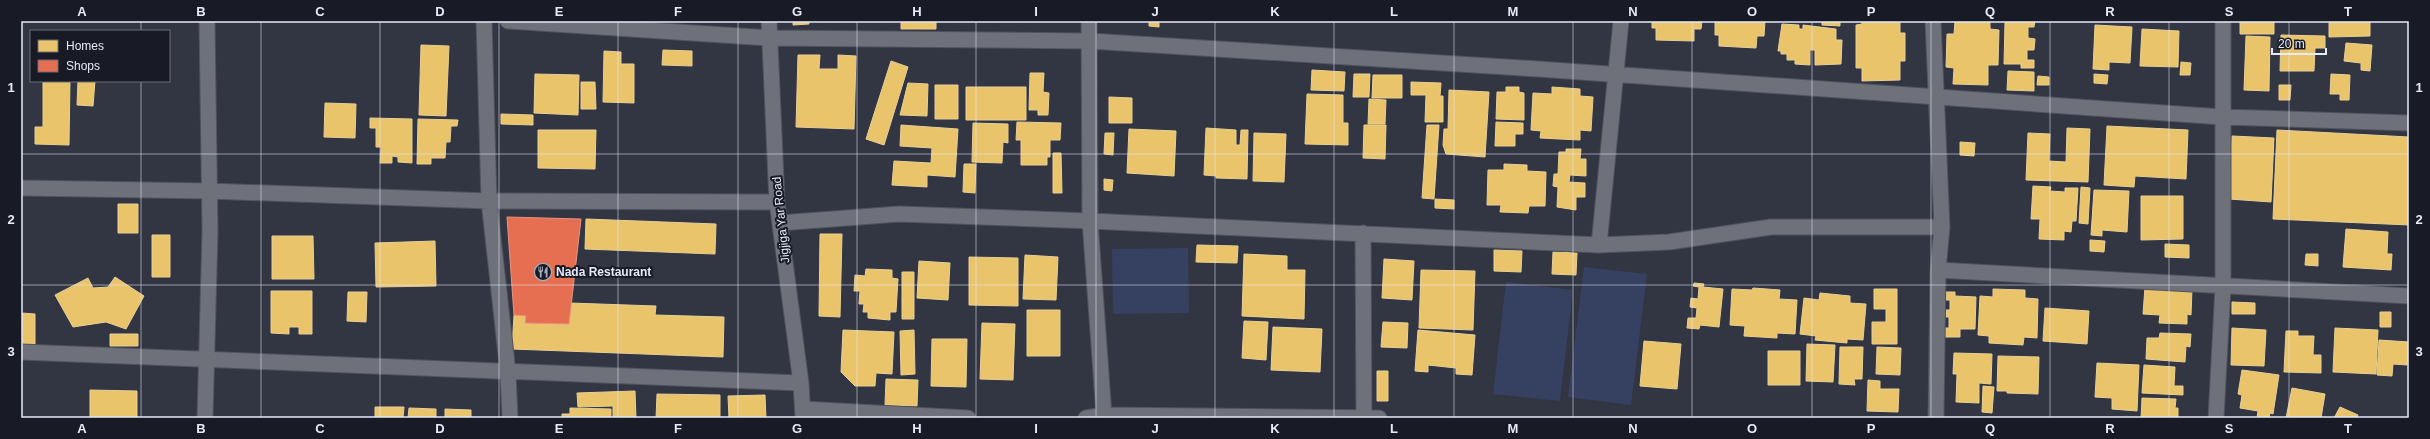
<svg xmlns="http://www.w3.org/2000/svg" width="2430" height="439" viewBox="0 0 2430 439" font-family="Helvetica,sans-serif">
	<style>
		.pitch { fill: #364060 }
		.homes { fill: #e9c46a; stroke: #e8cf95 }
		.shops { fill: #e76f51; stroke: #e79483 }
		.lines { fill: none; stroke-linecap: round; stroke-linejoin: round }
		.minor-casing { stroke: #50535f; stroke-width: 17 }
		.minor { stroke: #6e717a; stroke-width: 15 }
		.grid { fill: none; stroke: #e6eaf9; stroke-width: 1; stroke-opacity: 0.55 }
		.labels { text-anchor: middle; stroke-width: 4; stroke-linejoin: round; paint-order: stroke }
		.street-label { font-size: 12px; fill: #e6eaf9; stroke: #181b25 }
		.poi-label { font-size: 12px; font-weight: bold; fill: #e6eaf9; stroke: #181b25; text-anchor: start }
		.neatline { fill: none; stroke: #e6eaf9; stroke-width: 1.5 }
		.grid-label { font-size: 13px; text-anchor: middle; font-weight: bold; fill: #e6eaf9 }
	</style>
	<rect width="100%" height="100%" fill="#323643"/>
	<path class="pitch" d="M1188,248L1189,313L1113,314L1112,249Z
		M1584,267L1647,274L1631,405L1568,397Z
		M1506,282L1573,290L1560,401L1493,394Z"/>
	<path class="homes" d="M793,21H809V24L793,25Z
		M901,21H936V29H901Z
		M1149,21H1159V27L1149,26Z
		M1652,21H1702L1701,29H1694V41L1656,40V28H1652Z
		M1715,21H1765L1764,36H1757L1756,48L1719,46V35H1715Z
		M1822,21H1840V26L1822,25Z
		M1862,21H1900V33H1905V61H1900V80L1862,81V68H1856V25L1862,24Z
		M1955,21H1990V29L1999,30L1998,65H1988V85L1953,84L1954,68L1946,67L1947,34H1954Z
		M2021,21H2035L2034,27H2028V38L2035,39L2034,50H2027V60H2034V68H2021V64H2004L2005,22Z
		M2240,21H2274V34H2240Z
		M2329,21H2370V36L2329,37Z
		M1782,24L1799,25V29H1803V25L1836,29V40H1842L1841,64L1815,65V50H1810V65L1795,64V60H1787V54H1781V51H1778Z
		M2095,25L2132,27L2130,63L2109,62V70L2093,69Z
		M2142,29L2179,31L2178,67L2140,66Z
		M2281,35L2325,36V48H2315L2314,71H2280Z
		M2246,36L2270,37L2269,91L2244,90Z
		M2346,43L2372,45L2370,71L2361,70V63L2344,61Z
		M421,45L449,46L446,116L419,115Z
		M663,50L692,51V66L662,65Z
		M604,51L621,52V64H634V103L603,102Z
		M798,55H820L819,69H838V55L856,56L854,129L796,127Z
		M891,61L908,67L884,145L866,139Z
		M2181,62L2191,63L2190,75H2180Z
		M1312,70L1345,72L1344,91L1311,90Z
		M2008,71L2034,72V91L2007,90Z
		M1030,73H1044L1043,92L1049,93L1048,115H1038V110H1029Z
		M535,74L579,75L578,115L534,113Z
		M1354,74H1370L1369,97H1353Z
		M2094,74L2108,75L2107,84L2094,83Z
		M2331,74L2350,75L2349,100H2340V94H2330Z
		M1373,75H1402V98H1372Z
		M2038,76L2049,77V85H2037Z
		M43,81H70L69,145L35,144V127H43Z
		M78,81H95L93,106L77,105Z
		M581,82H595L596,109H581Z
		M1411,82L1441,83L1440,96H1443V122H1425L1426,95H1411Z
		M908,83L928,84L927,116L900,115Z
		M935,85H958V119H935Z
		M2279,85H2291L2290,100H2279Z
		M966,87H1026V120H966Z
		M1506,87H1519V92L1524,93V120L1496,119L1497,92H1506Z
		M1552,87L1580,89V96L1593,97L1591,131L1580,130V140L1540,138L1541,131L1531,130L1533,93L1552,94Z
		M1449,90L1489,92L1485,157L1446,154L1443,145L1444,129H1448Z
		M1307,94L1343,95V123H1348V145L1305,144Z
		M1109,97L1132,98V123H1109Z
		M1369,99L1386,100L1385,124H1368Z
		M325,103L356,104L355,138L324,137Z
		M501,114L533,115V125L501,124Z
		M370,118L412,119V163L398,162V157L392,156V163H380L381,147H376V128H370Z
		M418,119L458,120L457,126H451L450,142H446L445,158H431V164H417Z
		M1017,122L1061,123L1060,140H1050V157H1047V165H1021V140H1016Z
		M1496,122L1523,123V134H1515V146H1495Z
		M973,123L1008,124V143L1003,142L1002,163L972,162Z
		M901,125L958,129L955,177L927,175V187L892,185L894,161L931,163L932,148L900,146Z
		M1364,125H1386L1385,159L1363,158Z
		M1427,125H1439L1434,199L1422,198Z
		M2107,126L2188,130L2186,179L2135,176L2134,187L2104,185Z
		M1206,128L1236,130V145H1240L1241,130H1248L1247,179L1216,178V176L1204,175Z
		M2067,128L2090,129L2088,182L2026,180L2028,133L2050,134L2049,161L2066,162Z
		M1129,129L1176,131L1174,176L1127,173Z
		M538,130H596L595,169L538,168Z
		M2277,130L2409,137V225L2273,219Z
		M1105,133H1114L1113,155L1104,154Z
		M1254,133L1286,134L1284,182L1253,181Z
		M2232,136L2274,138L2271,202L2229,199Z
		M1960,142L1975,143L1974,156L1960,155Z
		M1566,149H1581L1580,159H1586V176L1570,175L1569,182L1585,183V197H1576V210L1557,207L1558,187L1553,186L1554,174H1558L1559,152H1566Z
		M1053,153H1061L1062,193H1053Z
		M964,164H976L975,193L963,192Z
		M1504,164L1527,165V171L1546,172L1545,206H1529L1528,213L1500,212L1501,205H1487L1488,170H1504Z
		M1104,179L1113,180L1112,191L1104,190Z
		M2033,186L2051,187L2050,191L2065,192V188H2078L2076,221H2072L2071,232L2064,231V240L2039,239L2040,219H2031Z
		M2081,187L2090,188L2088,224L2079,223Z
		M2094,190L2129,191L2127,232L2102,230V236L2091,235Z
		M2141,196H2183V239L2141,240Z
		M1435,199L1454,200V209L1435,208Z
		M118,204H138V233H118Z
		M586,219L716,224L715,254L585,249Z
		M2346,229L2388,232L2387,254H2392L2391,270L2343,267Z
		M820,234H842L840,317L819,316Z
		M152,235H170V277H152Z
		M272,236H313L314,279H272Z
		M2090,240L2105,241L2104,252L2090,251Z
		M435,241L436,286L376,287L375,243Z
		M2165,244L2189,245V258L2165,257Z
		M1197,245L1238,246L1237,263L1196,262Z
		M1494,250L1522,251L1521,272L1494,271Z
		M1553,252L1577,253L1576,275L1552,274Z
		M1244,254L1287,256V270H1305L1304,319L1242,316Z
		M2306,254H2318V266L2305,265Z
		M1025,255L1058,257L1056,300L1023,299Z
		M969,257L1018,258V306L969,305Z
		M1384,259L1414,261L1412,300L1382,298Z
		M919,261L950,263L948,300L917,298Z
		M866,269L892,270V278L898,279L896,312H890V320L868,318V312H863L864,304H859L860,291H854L855,275L865,276Z
		M1421,270L1475,271L1473,330L1419,328Z
		M902,272H914V319H902Z
		M115,277L144,296L126,329L106,322L73,327L55,295L88,278L93,288L108,287Z
		M1694,283L1704,284L1703,287L1723,289L1719,327L1700,325L1699,329L1687,328L1688,318H1696L1697,308L1690,307L1691,298L1698,299L1699,287L1693,286Z
		M2145,287L2192,289L2191,315L2187,314V324L2159,323L2160,315L2143,314Z
		M1753,288L1780,290L1779,299L1797,300L1795,334L1777,333V338L1744,336L1745,326L1730,325L1732,289L1752,290Z
		M1874,289H1897V344H1872V322H1886V309H1874Z
		M1993,289L2025,290V298L2038,299L2037,338L2024,337L2023,345L1989,343V336L1978,335L1980,296L1993,297Z
		M271,291H312V334H299V327H289V334L271,333Z
		M348,292H367L366,322L347,321Z
		M1946,292H1955V296L1976,297L1975,329H1960V337H1944L1945,328H1949V317H1946V310H1950V300H1946Z
		M1820,293L1850,296V303L1866,304L1863,340L1847,339V343L1815,340L1816,336L1800,334L1804,298L1819,300Z
		M2232,302L2255,303V314H2232Z
		M570,303L656,306L655,315L724,317L723,357L512,349L514,315L526,316L525,323L569,324Z
		M2045,308L2089,311L2087,344L2043,341Z
		M1027,310H1060V356H1027Z
		M2380,312H2391V327H2380Z
		M22,313L35,314V345L21,344Z
		M1244,321L1268,322L1266,360L1242,358Z
		M1383,322L1408,323L1407,348L1381,347Z
		M982,323L1015,324L1013,380L980,379Z
		M1273,327L1322,329L1320,372L1271,370Z
		M2232,328L2266,330L2264,366L2231,365Z
		M2335,328L2378,330L2376,374L2333,372Z
		M843,330L894,332L892,374L876,373L875,386H855L841,372Z
		M914,330L915,374L901,375L900,331Z
		M1418,330L1475,335L1472,375L1456,374V368L1428,365V372L1415,371Z
		M2286,331H2298V336H2314L2313,355H2321V373L2284,372Z
		M2160,333L2191,334L2190,347L2186,346L2185,362L2146,359L2147,338H2159Z
		M110,334H138V346H110Z
		M932,339H967L966,387L931,386Z
		M2379,340L2409,342L2407,365L2393,364L2392,376L2377,375Z
		M1644,341L1681,344L1677,389L1640,386Z
		M1807,344L1835,345L1833,382L1806,381Z
		M1840,347H1863L1862,379H1854L1855,385L1839,384Z
		M1877,347L1901,348L1900,375L1876,374Z
		M1768,351H1800V385H1768Z
		M1954,353L1992,354L1991,384L1979,383V403L1956,402L1957,374H1953Z
		M1998,356L2039,357L2038,394L2007,393V391H1997Z
		M2097,363L2139,365L2137,411L2112,409V398L2095,397Z
		M2144,365L2175,367L2174,386H2183V395L2142,393Z
		M2242,370L2279,375L2273,414L2270,413L2269,418H2257L2258,411L2240,408L2242,395L2238,394Z
		M1377,371H1388V401H1377Z
		M886,379L918,380L917,406L885,405Z
		M1868,380L1880,381V389H1899L1898,412L1867,411Z
		M1983,386L1994,387L1992,413L1982,412Z
		M2292,388L2325,394L2321,418H2286Z
		M90,390L137,391V418H90Z
		M635,391L636,418H613V406L578,407L577,393Z
		M657,394L720,395V418H656Z
		M765,395L766,418H729L728,396Z
		M2142,398L2176,399L2175,408H2178V418H2141Z
		M375,407H404L403,418H375Z
		M2340,407L2358,415L2357,418H2334Z
		M409,408L436,409V418H408Z
		M570,408L611,409V418H562V414H570Z
		M445,409L471,410V418H445Z"/>
	<path class="shops" d="M507,217L581,219L569,324L525,323L526,316L514,315Z"/>
	<g class="lines">
		<defs>
			<path id="minor" d="M484,21L489,201L508,373L510,418
				M508,21L770,38L1090,41L1538,69L2222,117L2409,123
				M769,21L777,202L801,383L803,418
				M1089,21L1090,221L1104,415
				M1933,21L1942,227L1938,270L1936,418
				M21,188L209,191L489,201L777,202
				M780,223L899,214L1090,221L1599,245L1669,242L1771,227H1942
				M1363,233L1364,417
				M1599,245L1621,21
				M1938,270L2409,296
				M21,352L801,383
				M803,409L968,418
				M205,418L210,232L207,21
				M1086,418L1104,415L1379,418
				M2216,418L2223,287V21"/>
		</defs>
		<use href="#minor" class="minor-casing"/>
		<use href="#minor" class="minor"/>
	</g>
	<path class="grid" d="M141,21V31M261,21V418M380,21V418M499,21V418M618,21V418M738,21V418M857,21V418M976,21V418M1096,21V418M1215,21V418M1334,21V418M1454,21V418M1573,21V418M1692,21V418M1812,21V418M1931,21V418M2050,21V418M2169,21V418M2289,21V418M141,81V418M21,154H2409M21,285H2409"/>
	<defs>
		<symbol id="restaurant-ring" viewBox="-11 -11 22 22"><circle r="9.5" fill="#181b25" stroke="#a7abb9" stroke-width="1.5"/><path d="M-5-6h1v4h1v-4h1v4h1v-4h1v5L-1.5 .5V6h-2V.5L-5-1ZM5-6V6H3V1.5H1.5Q1.5-4 5-6Z" fill="#a7abb9"/></symbol>
	</defs>
	<g fill-rule="evenodd">
		<use href="#restaurant-ring" x="533" y="262" width="20" height="20"/>
	</g>
	<g class="labels">
		<g class="street-label">
			<text transform="translate(781 220) rotate(-96)" y="4">Jigjiga Yar Road</text>
		</g>
		<g class="poi-label">
			<text x="556" y="276">Nada Restaurant</text>
		</g>
	</g>
	<rect width="2430" height="439" fill="none" stroke="#181b25" stroke-width="44"/>
	<rect x="30" y="30" width="140" height="52" fill="#181b25" stroke="#6a6e7a"/>
	<rect x="38" y="40" width="20" height="12" fill="#e9c46a" stroke="#6a6e7a"/>
	<text x="66" y="50" font-size="12" fill="#e6eaf9">Homes</text>
	<rect x="38" y="60" width="20" height="12" fill="#e76f51" stroke="#6a6e7a"/>
	<text x="66" y="70" font-size="12" fill="#e6eaf9">Shops</text>
	<path d="M2272 48v6h54v-6" fill="none" stroke="#e6eaf9" stroke-width="2"/>
	<text x="2278" y="48" font-size="12" fill="#e6eaf9" stroke="#181b25" stroke-width="3" paint-order="stroke">20 m</text>
	<rect x="22" y="22" width="2386" height="395" class="neatline"/>
	<g class="grid-label">
		<text x="82" y="16">A</text>
		<text x="201" y="16">B</text>
		<text x="320" y="16">C</text>
		<text x="440" y="16">D</text>
		<text x="559" y="16">E</text>
		<text x="678" y="16">F</text>
		<text x="797" y="16">G</text>
		<text x="917" y="16">H</text>
		<text x="1036" y="16">I</text>
		<text x="1155" y="16">J</text>
		<text x="1275" y="16">K</text>
		<text x="1394" y="16">L</text>
		<text x="1513" y="16">M</text>
		<text x="1633" y="16">N</text>
		<text x="1752" y="16">O</text>
		<text x="1871" y="16">P</text>
		<text x="1990" y="16">Q</text>
		<text x="2110" y="16">R</text>
		<text x="2229" y="16">S</text>
		<text x="2348" y="16">T</text>
		<text x="11" y="92">1</text>
		<text x="2419" y="92">1</text>
		<text x="11" y="224">2</text>
		<text x="2419" y="224">2</text>
		<text x="11" y="356">3</text>
		<text x="2419" y="356">3</text>
		<text x="82" y="433">A</text>
		<text x="201" y="433">B</text>
		<text x="320" y="433">C</text>
		<text x="440" y="433">D</text>
		<text x="559" y="433">E</text>
		<text x="678" y="433">F</text>
		<text x="797" y="433">G</text>
		<text x="917" y="433">H</text>
		<text x="1036" y="433">I</text>
		<text x="1155" y="433">J</text>
		<text x="1275" y="433">K</text>
		<text x="1394" y="433">L</text>
		<text x="1513" y="433">M</text>
		<text x="1633" y="433">N</text>
		<text x="1752" y="433">O</text>
		<text x="1871" y="433">P</text>
		<text x="1990" y="433">Q</text>
		<text x="2110" y="433">R</text>
		<text x="2229" y="433">S</text>
		<text x="2348" y="433">T</text>
	</g>
</svg>
